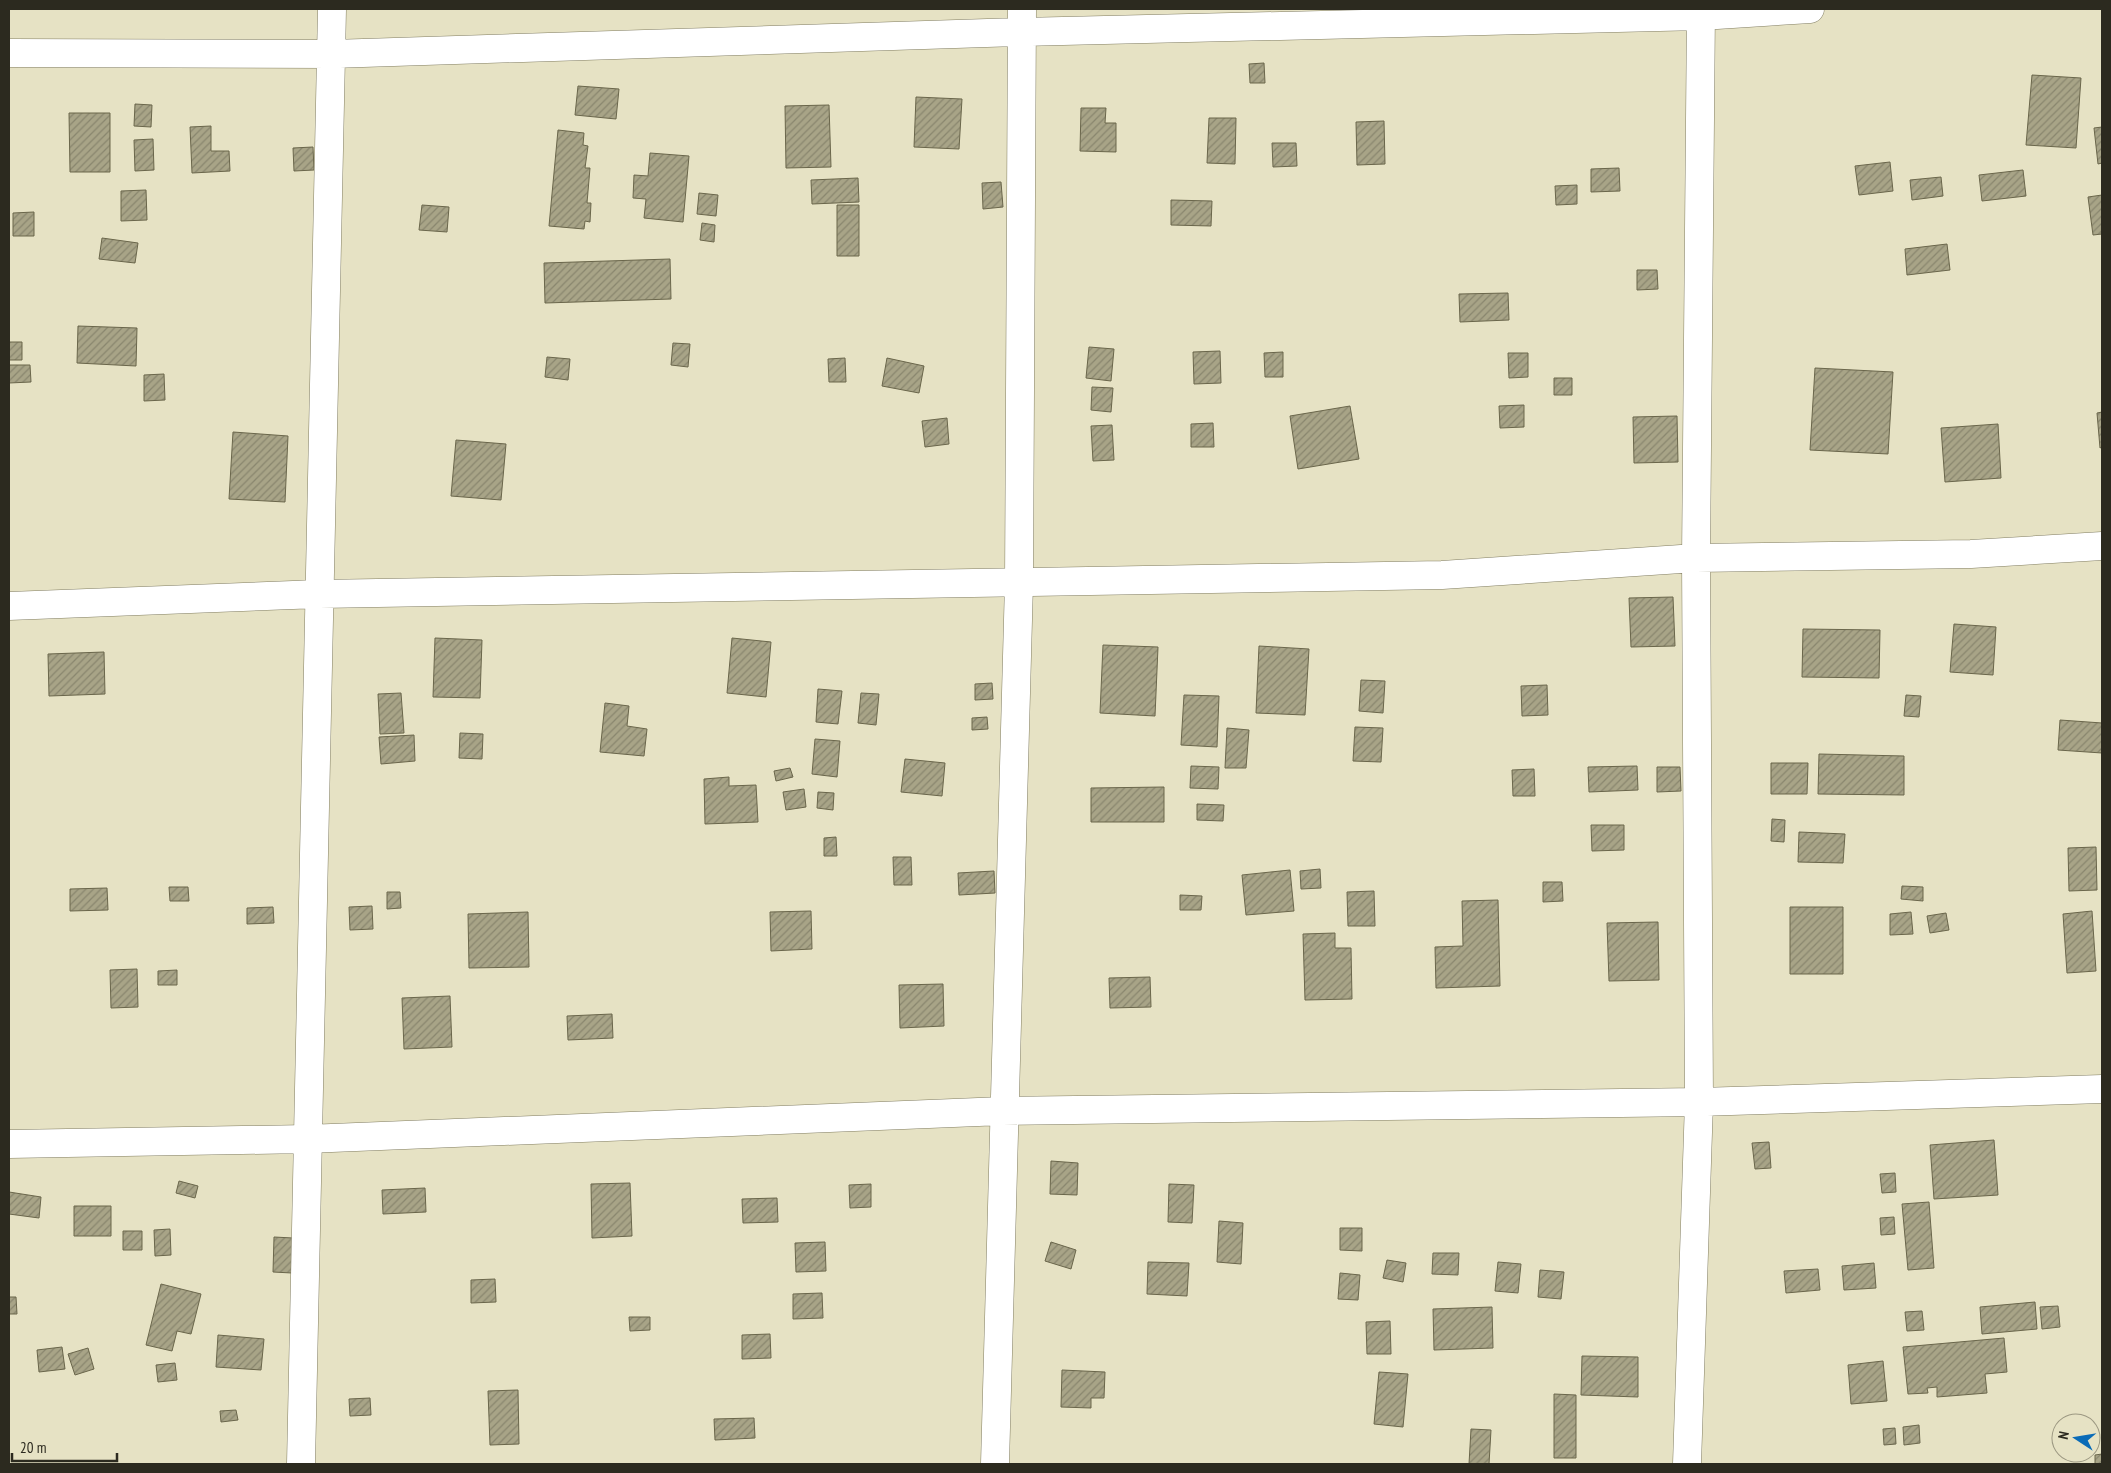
<svg xmlns="http://www.w3.org/2000/svg" width="2111" height="1473" viewBox="0 0 2111 1473" font-family="'PT Sans Narrow',sans-serif">
	<style>
		.building { fill: url(#building-hatch); stroke: #6a664b }
		.lines { fill: none; stroke-linecap: round; stroke-linejoin: round }
		.street-casing { stroke: #827e62; stroke-width: 29 }
		.street { stroke: #fff; stroke-width: 28 }
	</style>
	<defs>
		<pattern id="building-hatch" width="6" height="6" patternUnits="userSpaceOnUse" patternTransform="scale(1.25)"><rect width="6" height="6" fill="#a8a487"/><path d="M-1 1l2-2M0 6l6-6M5 7l2-2" fill="none" stroke="#89866e"/></pattern>
	</defs>
	<rect width="100%" height="100%" fill="#e6e2c4"/>
	<path class="building" d="M1264,63L1265,83H1250L1249,64Z
		M2032,75L2081,78L2076,148L2026,145Z
		M578,86L619,89L616,119L575,115Z
		M916,97L962,99L959,149L914,147Z
		M135,104L152,105L151,127L134,126Z
		M829,105L831,167L786,168L785,106Z
		M1081,108H1106L1105,123H1116V152L1080,151Z
		M69,113H110V172H70Z
		M1209,118H1236L1235,164L1207,163Z
		M1384,121L1385,164L1357,165L1356,122Z
		M211,126V151H229L230,171L192,173L190,127Z
		M2102,127V163L2098,164L2094,128Z
		M558,130L584,133L583,145L588,146L585,168H590L587,203H591L590,222L585,221L584,229L549,226Z
		M153,139L154,170L135,171L134,140Z
		M1272,143H1296L1297,166L1273,167Z
		M313,147L314,170L294,171L293,148Z
		M650,153L689,156L683,222L644,218L646,199L633,198L634,175L648,176Z
		M1890,162L1893,191L1859,195L1855,166Z
		M1619,168L1620,191L1591,192V169Z
		M2023,170L2026,196L1982,201L1979,175Z
		M1941,177L1943,196L1912,200L1910,180Z
		M858,178L859,202L812,204L811,180Z
		M1001,182L1003,207L983,209L982,183Z
		M1577,185V204L1556,205L1555,186Z
		M146,190L147,220L121,221V191Z
		M699,193L718,195L716,216L697,214Z
		M2102,195V234L2093,235L2088,197Z
		M1171,200L1212,201L1211,226L1171,225Z
		M422,205L449,207L447,232L419,230Z
		M837,205H859V256H837Z
		M34,212V236H13V213Z
		M702,223L715,225L714,242L700,240Z
		M102,238L138,243L135,263L99,259Z
		M1947,244L1950,270L1907,275L1905,249Z
		M670,259L671,299L545,303L544,263Z
		M1637,270H1657L1658,289L1637,290Z
		M1508,293L1509,320L1460,322L1459,294Z
		M78,326L137,328L136,366L77,363Z
		M9,342H22V360H9Z
		M673,343L690,344L688,367L671,365Z
		M1089,347L1114,349L1111,381L1086,378Z
		M1220,351L1221,383L1194,384L1193,352Z
		M1283,352V377H1265L1264,353Z
		M1508,353H1528V377L1509,378Z
		M547,357L570,359L568,380L545,377Z
		M845,358L846,382H829L828,359Z
		M887,358L924,366L919,393L882,386Z
		M9,365H30L31,382L9,383Z
		M1815,368L1893,372L1888,454L1810,450Z
		M164,374L165,400L144,401V375Z
		M1554,378H1572V395H1554Z
		M1092,387L1113,388L1111,412L1091,410Z
		M1524,405V427L1500,428L1499,406Z
		M1350,406L1359,459L1298,469L1290,416Z
		M2102,412V447L2100,448L2097,413Z
		M1677,416L1678,462L1634,463L1633,417Z
		M947,418L949,444L925,447L922,421Z
		M1213,423L1214,447H1191V424Z
		M1998,424L2001,478L1945,482L1941,428Z
		M1112,425L1114,460L1093,461L1091,426Z
		M233,432L288,436L285,502L229,499Z
		M456,440L506,444L501,500L451,496Z
		M1673,597L1675,646L1631,647L1629,598Z
		M1954,624L1996,627L1993,675L1950,672Z
		M1803,629L1880,630L1879,678L1802,677Z
		M435,638L482,640L480,698L433,697Z
		M732,638L771,642L766,697L727,693Z
		M1103,645L1158,647L1155,716L1100,713Z
		M1259,646L1309,649L1305,715L1256,713Z
		M104,652L105,694L49,696L48,654Z
		M1361,680L1385,681L1383,713L1359,711Z
		M992,683L993,699L975,700V684Z
		M1547,685L1548,715L1522,716L1521,686Z
		M818,689L842,691L838,724L816,722Z
		M401,693L404,733L380,734L378,694Z
		M861,693L879,694L876,725L858,723Z
		M1184,695L1219,696L1217,747L1181,745Z
		M1906,695L1921,696L1919,717L1904,716Z
		M605,703L629,706L627,726L647,729L644,756L600,752Z
		M987,717L988,729L972,730V718Z
		M2060,720L2102,723V753L2058,750Z
		M1355,727L1383,728L1381,762L1353,761Z
		M1227,728L1249,730L1246,768H1225Z
		M460,733L483,734L482,759L459,758Z
		M414,735L415,761L381,764L379,737Z
		M815,739L840,741L837,777L812,774Z
		M1819,754L1904,756V795L1818,794Z
		M905,759L945,763L942,796L901,792Z
		M1771,763H1808L1807,794H1771Z
		M1191,766L1219,767L1218,789L1190,788Z
		M1637,766L1638,790L1589,792L1588,767Z
		M1657,767H1680L1681,791L1657,792Z
		M790,768L793,777L776,781L774,771Z
		M1534,769L1535,796H1513L1512,770Z
		M729,777V786L756,785L758,822L705,824L704,779Z
		M1164,787V822H1091V788Z
		M804,789L806,807L786,810L783,792Z
		M818,792L834,793L833,810L817,808Z
		M1197,804L1224,805L1223,821L1197,820Z
		M1772,819L1785,820L1784,842L1771,841Z
		M1591,825H1624V850L1592,851Z
		M1799,832L1845,834L1843,863L1798,862Z
		M836,837L837,856H824V838Z
		M2096,847L2097,890L2069,891L2068,848Z
		M893,857H911L912,885H894Z
		M1320,869L1321,888L1301,889L1300,871Z
		M1290,870L1294,911L1246,915L1242,875Z
		M994,871L995,893L959,895L958,873Z
		M1543,882H1562L1563,901L1543,902Z
		M1902,886L1923,887V901L1901,899Z
		M169,887H188L189,901H170Z
		M107,888L108,910L70,911V889Z
		M1374,891L1375,926H1348L1347,892Z
		M387,892H400L401,908L387,909Z
		M1180,895L1202,896L1201,910H1180Z
		M1498,900L1500,986L1436,988L1435,947L1463,946L1462,901Z
		M372,906L373,929L350,930L349,907Z
		M273,907L274,923L247,924V908Z
		M1790,907H1843V974H1790Z
		M811,911L812,949L771,951L770,912Z
		M2092,911L2096,971L2067,973L2063,914Z
		M528,912L529,967L469,968L468,914Z
		M1911,912L1913,934L1890,935V914Z
		M1946,913L1949,930L1930,933L1927,916Z
		M1658,922L1659,980L1609,981L1607,923Z
		M1335,933V948H1351L1352,999L1305,1000L1303,934Z
		M137,969L138,1007L111,1008L110,970Z
		M177,970V985H158V971Z
		M1150,977L1151,1007L1110,1008L1109,978Z
		M943,984L944,1026L900,1028L899,985Z
		M450,996L452,1047L404,1049L402,998Z
		M612,1014L613,1038L568,1040L567,1016Z
		M1994,1140L1998,1195L1934,1199L1930,1145Z
		M1769,1142L1771,1168L1755,1169L1752,1143Z
		M1051,1161L1078,1163L1077,1195L1050,1194Z
		M1895,1173L1896,1192L1882,1193L1880,1174Z
		M179,1181L198,1186L195,1198L176,1193Z
		M630,1183L632,1236L592,1238L591,1184Z
		M871,1184V1207L850,1208L849,1185Z
		M1169,1184L1194,1185L1192,1223L1168,1222Z
		M425,1188L426,1212L383,1214L382,1190Z
		M9,1192L41,1197L39,1218L9,1214Z
		M777,1198L778,1222L743,1223L742,1199Z
		M1929,1202L1934,1268L1908,1270L1902,1204Z
		M74,1206H111V1236H74Z
		M1894,1217L1895,1234L1881,1235L1880,1218Z
		M1219,1221L1243,1223L1241,1264L1217,1262Z
		M1340,1228H1362V1251L1340,1250Z
		M170,1229L171,1255L155,1256L154,1230Z
		M123,1231H142V1250H123Z
		M274,1237L293,1238L292,1273L273,1272Z
		M825,1242L826,1271L796,1272L795,1243Z
		M1051,1242L1076,1250L1071,1269L1045,1261Z
		M1433,1253H1459L1458,1275L1432,1274Z
		M1387,1260L1406,1263L1403,1282L1383,1278Z
		M1148,1262L1189,1263L1187,1296L1147,1294Z
		M1498,1262L1521,1264L1518,1293L1495,1291Z
		M1874,1263L1876,1288L1844,1290L1842,1266Z
		M1818,1269L1820,1290L1786,1293L1784,1271Z
		M1540,1270L1564,1272L1561,1299L1538,1297Z
		M1340,1273L1360,1275L1358,1300L1338,1299Z
		M495,1279L496,1302L471,1303V1280Z
		M161,1284L201,1294L191,1334L177,1331L172,1351L146,1345Z
		M822,1293L823,1318L793,1319V1294Z
		M9,1297H16L17,1314H9Z
		M2035,1302L2037,1329L1982,1334L1980,1307Z
		M2058,1306L2060,1327L2042,1329L2040,1307Z
		M1492,1307L1493,1348L1434,1350L1433,1309Z
		M1922,1311L1924,1330L1907,1331L1905,1312Z
		M629,1317H650V1330L630,1331Z
		M1390,1321L1391,1354H1367L1366,1322Z
		M770,1334L771,1358L742,1359V1335Z
		M218,1335L264,1339L261,1370L216,1367Z
		M2004,1338L2007,1372L1985,1374L1987,1393L1937,1397V1387L1927,1388L1928,1393L1908,1394L1903,1347Z
		M62,1347L65,1369L39,1372L37,1350Z
		M88,1348L94,1369L75,1375L68,1354Z
		M1582,1356L1638,1357V1397L1581,1395Z
		M1883,1361L1887,1401L1851,1404L1848,1365Z
		M175,1363L177,1380L158,1382L156,1365Z
		M1062,1370L1105,1372L1104,1398H1091V1408L1061,1407Z
		M1379,1372L1408,1374L1403,1427L1374,1424Z
		M518,1390L519,1444L490,1445L488,1391Z
		M1554,1394L1576,1395V1458H1554Z
		M370,1398L371,1415L350,1416L349,1399Z
		M236,1410L238,1420L221,1422L220,1411Z
		M754,1418L755,1438L715,1440L714,1419Z
		M1919,1425L1920,1443L1904,1445L1903,1427Z
		M1895,1428L1896,1444L1884,1445L1883,1429Z
		M1471,1429L1491,1430L1489,1464H1469Z
		M2102,1454V1464H2095V1455Z"/>
	<g class="lines">
		<defs>
			<path id="street" d="M9,53L332,54L1021,32L1701,16L1810,9
				M9,606L319,594L1442,575L1696,558L1971,554L2102,546
				M9,1144L307,1139L1003,1111L1699,1102L2102,1089
				M301,1464L332,9
				M995,1464L1019,583L1022,9
				M1687,1464L1699,1102L1696,558L1701,9"/>
		</defs>
		<use href="#street" class="street-casing"/>
		<use href="#street" class="street"/>
	</g>
	<rect width="2111" height="1473" fill="none" stroke="#2c2a1f" stroke-width="20"/>
	<g transform="translate(2076 1438) rotate(282)"><circle r="24" fill="#e6e2c4" stroke="#9c9882"/>
	<path d="M0-4L9 19L0 12L-9 19Z" fill="#0a6bb7"/>
	<text y="-8" font-size="14" font-weight="bold" text-anchor="middle" fill="#2c2a1f">N</text>
	</g>
	<path d="M12 1453v8h105v-8" fill="none" stroke="#2c2a1f" stroke-width="2.5"/>
	<text x="20" y="1453" font-size="15" fill="#2c2a1f" stroke="#e6e2c4" stroke-width="4" paint-order="stroke">20 m</text>
</svg>
